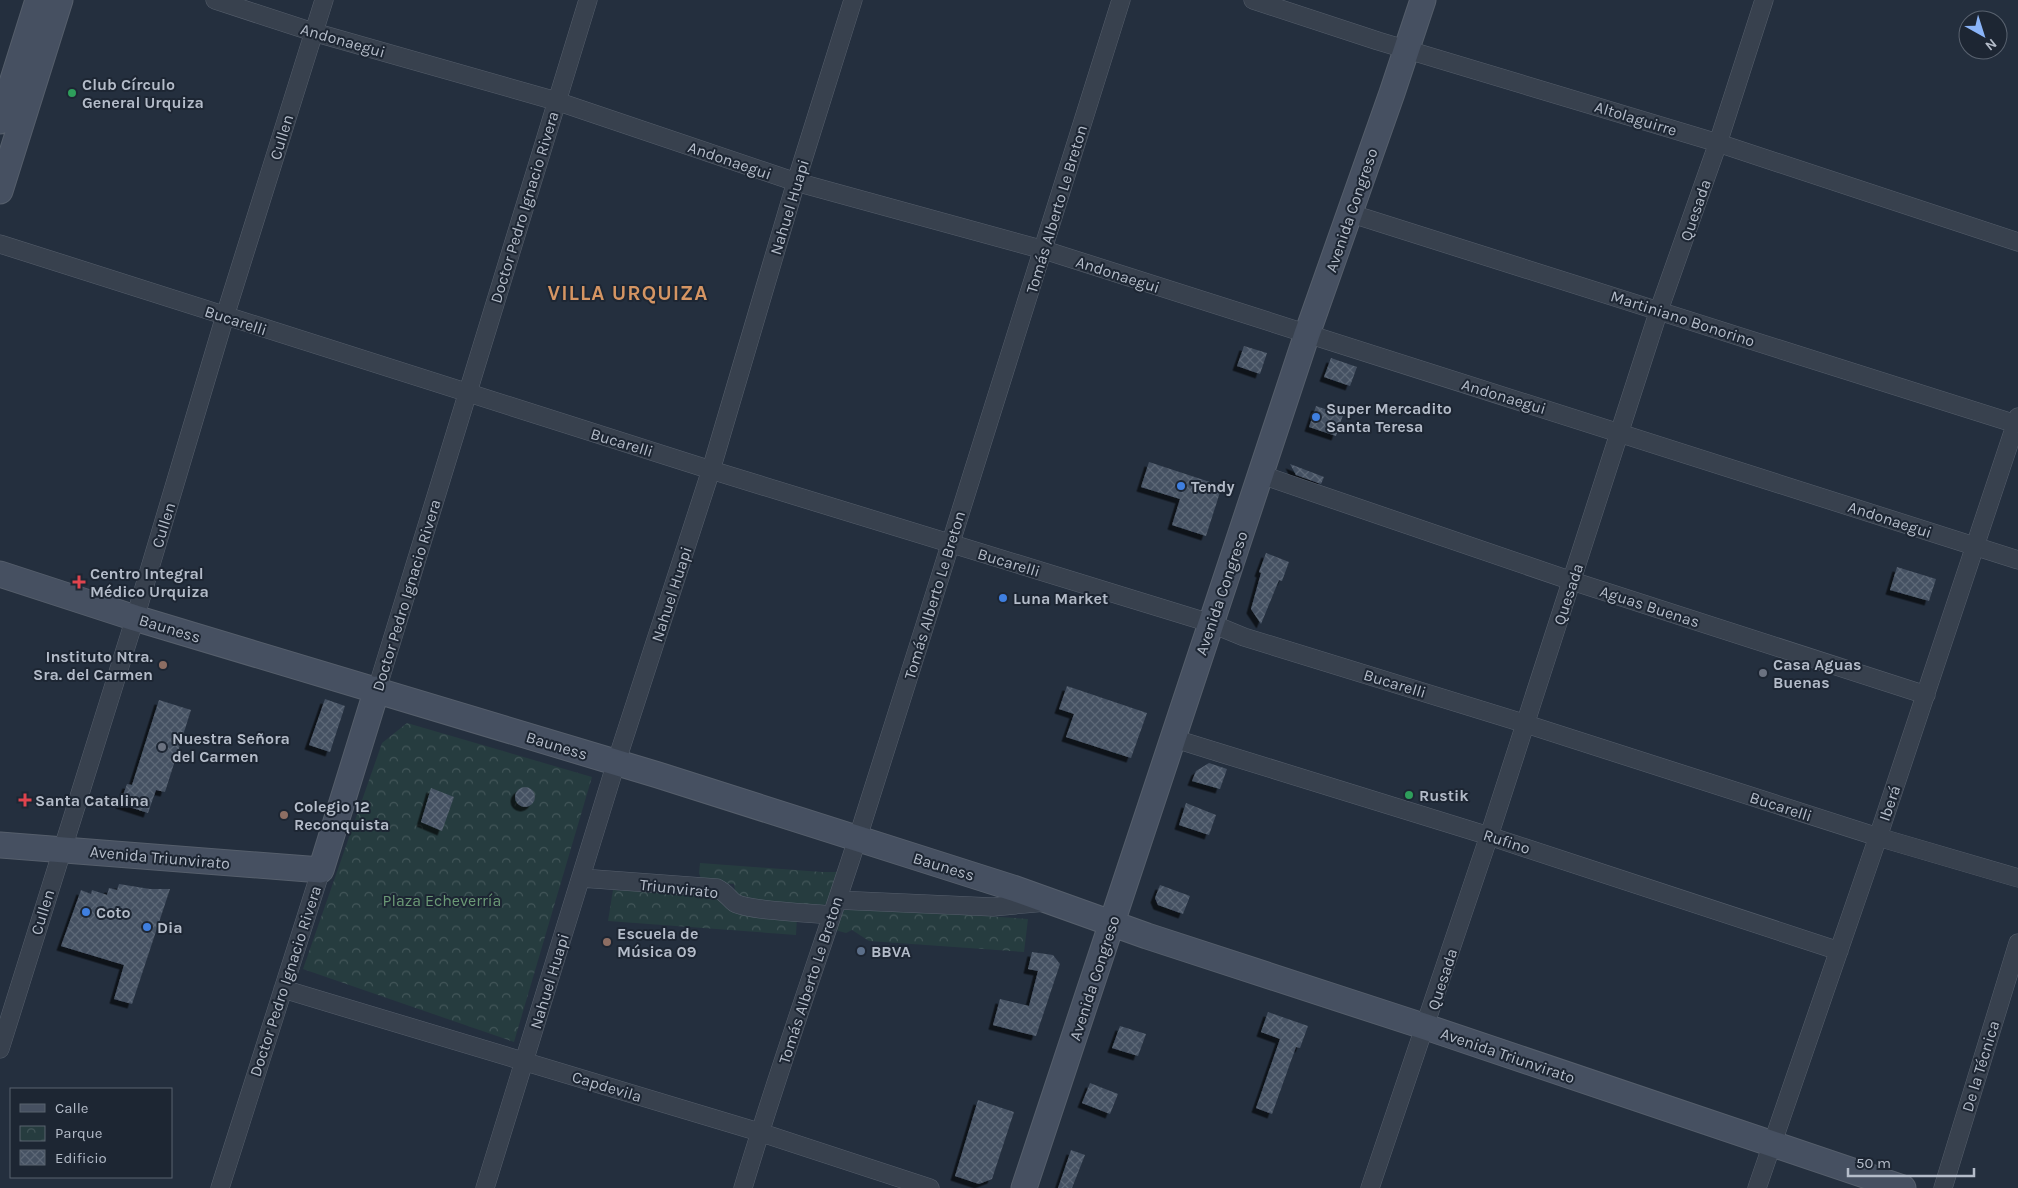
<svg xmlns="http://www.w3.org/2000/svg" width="2018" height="1188" viewBox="0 0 2018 1188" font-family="Karla,sans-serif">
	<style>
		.park { fill: url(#park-crowns) }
		.building { fill: url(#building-cross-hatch); filter: url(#shadow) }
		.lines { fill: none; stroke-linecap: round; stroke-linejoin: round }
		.street-casing { stroke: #565f6c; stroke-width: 19 }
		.secondary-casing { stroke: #565f6c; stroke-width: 27 }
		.street { stroke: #38414e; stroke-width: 18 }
		.secondary { stroke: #465061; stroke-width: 25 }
		.leisure-dot { fill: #2e9e5b; stroke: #1d2633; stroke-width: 2 }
		.shop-dot { fill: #3f7fe0; stroke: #1d2633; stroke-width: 2 }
		.health-dot { fill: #e0444e; stroke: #1d2633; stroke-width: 2 }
		.education-dot { fill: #8d6e63; stroke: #1d2633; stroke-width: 2 }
		.worship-dot { fill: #6b7280; stroke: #1d2633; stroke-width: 2 }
		.service-dot { fill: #5c6f8a; stroke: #1d2633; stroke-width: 2 }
		.labels { text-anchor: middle; stroke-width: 4; stroke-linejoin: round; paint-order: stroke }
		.street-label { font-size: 16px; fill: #b4bcc9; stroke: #1d2633 }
		.poi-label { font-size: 16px; font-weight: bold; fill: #b4bcc9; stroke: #1d2633; text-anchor: start }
		.park-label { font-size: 16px; fill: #6b9a76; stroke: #1d2633 }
		.district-label { font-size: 21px; font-weight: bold; letter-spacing: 1px; fill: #d59563; stroke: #1d2633 }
	</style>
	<defs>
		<pattern id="park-crowns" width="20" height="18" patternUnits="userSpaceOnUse" patternTransform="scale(1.25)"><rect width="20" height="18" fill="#263c3f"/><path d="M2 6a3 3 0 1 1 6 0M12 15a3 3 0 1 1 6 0" fill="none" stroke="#435659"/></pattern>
		<pattern id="building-cross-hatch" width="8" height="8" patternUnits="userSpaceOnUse" patternTransform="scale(1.25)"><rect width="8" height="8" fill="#455162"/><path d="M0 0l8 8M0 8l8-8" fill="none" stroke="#5d6877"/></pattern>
		<filter id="shadow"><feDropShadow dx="-4.5" dy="4.5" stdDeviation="0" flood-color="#0009"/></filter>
	</defs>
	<rect width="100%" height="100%" fill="#242f3e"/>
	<path class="park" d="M407,723L592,777L514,1042L303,969L382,743Z
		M700,863L822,872H840L827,904L809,908L736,896L734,884L702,882L699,873Z
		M613,890L715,895L724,906L743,913L797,917L796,935L608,921Z
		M847,906L1028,919L1024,952L869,941L852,930L846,933L835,930L842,910Z"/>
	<path class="building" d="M1244,346L1267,353L1260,374L1237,366Z
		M1331,358L1357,367L1350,386L1324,377Z
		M1316,406L1343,415L1336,436L1309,427Z
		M1149,462L1222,486L1206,536L1172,525L1180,499L1141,487Z
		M1290,464L1324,477L1321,484L1296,475Z
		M1266,553L1289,562L1282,581L1279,580L1261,624L1251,609L1261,573L1259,572Z
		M1897,567L1936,579L1929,601L1890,590Z
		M1067,686L1147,713L1131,758L1066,737L1074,714L1059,709Z
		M325,699L345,706L330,752L309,745Z
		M159,700L191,710L165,792L156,790L148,813L120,804L127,784L132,785Z
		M1209,763L1227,769L1220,789L1192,781L1196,771Z
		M515 797a10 10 0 1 1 20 0a10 10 0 1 1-20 0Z
		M431,788L454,797L442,831L421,822Z
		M1186,803L1216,815L1209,835L1179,825Z
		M119,884L150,889H170L132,1004L114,999L124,965L61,946L81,890L91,894L92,890L107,895L109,888L117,890Z
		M1160,885L1190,896L1183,914L1158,905L1155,898Z
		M1032,952L1053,955L1060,964L1036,1036L993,1025L1000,999L1029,1006L1038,971L1028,969Z
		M1268,1012L1308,1026L1300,1048L1296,1047L1272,1114L1256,1108L1280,1039L1261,1032Z
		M1120,1026L1146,1034L1138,1056L1112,1048Z
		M1090,1083L1118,1094L1110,1114L1082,1103Z
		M978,1100L1014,1112L992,1179L979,1184L955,1176Z
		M1071,1150L1085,1155L1072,1188H1058Z"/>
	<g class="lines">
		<defs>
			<path id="street" d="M215,0L313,32L556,101L796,182L1044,250L2018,560
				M1253,0L1378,41L1718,143L2018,242
				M1349,213L2016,424
				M0,244L711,470L1210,623L1244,637L1526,724L1878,837L2018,878
				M1262,475L1572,581L1926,695
				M377,689L588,0
				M1172,738L1489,836L1839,951
				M581,878L717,888C727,893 729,899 735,903C749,911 812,913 832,915
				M837,900L993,907L1046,902
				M283,989L759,1132L930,1188
				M0,1049L135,618L225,316L324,0
				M220,1188L321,870
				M485,1188L616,763L711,470L796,182L853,0
				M743,1188C778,1070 820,954 858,837C946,558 1035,279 1121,0
				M1370,1188L1489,836L1659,310L1718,143L1764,0
				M1757,1188L1878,837L2018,417
				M1943,1188L2018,943"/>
			<path id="secondary" d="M0,121L38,0
				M0,191L60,0
				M0,574L135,618L658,775L1013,888L1147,936L1426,1027L1903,1188
				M0,845L321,870L377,689
				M1024,1188L1307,334L1392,93L1423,0"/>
		</defs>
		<use href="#street" class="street-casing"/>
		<use href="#secondary" class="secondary-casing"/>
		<use href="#street" class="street"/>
		<use href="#secondary" class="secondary"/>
	</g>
	<g class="leisure-dot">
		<circle cx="72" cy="93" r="5"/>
		<circle cx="1409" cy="795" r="5"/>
	</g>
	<g class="shop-dot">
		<circle cx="1316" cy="417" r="5"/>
		<circle cx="1181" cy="486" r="5"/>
		<circle cx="1003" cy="598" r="5"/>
		<circle cx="86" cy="912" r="5"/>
		<circle cx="147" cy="927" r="5"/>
	</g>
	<g class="health-dot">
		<path d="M76.5 574.5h5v5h5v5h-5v5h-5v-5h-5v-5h5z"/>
		<path d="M22.5 792.5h5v5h5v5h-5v5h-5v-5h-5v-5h5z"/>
	</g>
	<g class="education-dot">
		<circle cx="163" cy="665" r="5"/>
		<circle cx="284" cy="815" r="5"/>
		<circle cx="607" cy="942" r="5"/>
	</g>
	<g class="worship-dot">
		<circle cx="1763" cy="673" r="5"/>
		<circle cx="162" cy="747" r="5"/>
	</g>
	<circle class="service-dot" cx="861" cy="951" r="5"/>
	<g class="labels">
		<g class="street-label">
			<text transform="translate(343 40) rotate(16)" y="6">Andonaegui</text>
			<text transform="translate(1636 118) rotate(17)" y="6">Altolaguirre</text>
			<text transform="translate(281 137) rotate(-73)" y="6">Cullen</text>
			<text transform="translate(730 160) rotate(19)" y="6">Andonaegui</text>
			<text transform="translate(524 207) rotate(-73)" y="6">Doctor Pedro Ignacio Rivera</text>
			<text transform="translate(789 207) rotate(-73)" y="6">Nahuel Huapi</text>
			<text transform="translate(1056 209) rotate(-73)" y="6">Tomás Alberto Le Breton</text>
			<text transform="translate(1351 210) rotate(-71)" y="6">Avenida Congreso</text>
			<text transform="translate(1695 210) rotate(-71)" y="6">Quesada</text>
			<text transform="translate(1118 274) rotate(18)" y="6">Andonaegui</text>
			<text transform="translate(1683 318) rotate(18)" y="6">Martiniano Bonorino</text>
			<text transform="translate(236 320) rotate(18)" y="6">Bucarelli</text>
			<text transform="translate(1504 396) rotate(17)" y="6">Andonaegui</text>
			<text transform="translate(622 442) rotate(17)" y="6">Bucarelli</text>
			<text transform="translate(1890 519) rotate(18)" y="6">Andonaegui</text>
			<text transform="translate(163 525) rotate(-73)" y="6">Cullen</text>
			<text transform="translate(1009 562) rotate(17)" y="6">Bucarelli</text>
			<text transform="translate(1221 593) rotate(-71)" y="6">Avenida Congreso</text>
			<text transform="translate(671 594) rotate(-72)" y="6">Nahuel Huapi</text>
			<text transform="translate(1568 594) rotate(-72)" y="6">Quesada</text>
			<text transform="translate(406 595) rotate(-73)" y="6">Doctor Pedro Ignacio Rivera</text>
			<text transform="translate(934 595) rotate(-73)" y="6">Tomás Alberto Le Breton</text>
			<text transform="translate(1650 606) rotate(18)" y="6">Aguas Buenas</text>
			<text transform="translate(170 628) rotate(17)" y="6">Bauness</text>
			<text transform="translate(1395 683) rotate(17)" y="6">Bucarelli</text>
			<text transform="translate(557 745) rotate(17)" y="6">Bauness</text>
			<text transform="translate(1889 803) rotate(-71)" y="6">Iberá</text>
			<text transform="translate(1781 806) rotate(18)" y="6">Bucarelli</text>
			<text transform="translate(1507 841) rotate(18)" y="6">Rufino</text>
			<text transform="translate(160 857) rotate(5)" y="6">Avenida Triunvirato</text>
			<text transform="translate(944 866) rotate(17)" y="6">Bauness</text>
			<text transform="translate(679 888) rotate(6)" y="6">Triunvirato</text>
			<text transform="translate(42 912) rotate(-73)" y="6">Cullen</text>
			<text transform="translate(1094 978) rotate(-72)" y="6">Avenida Congreso</text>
			<text transform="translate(1442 979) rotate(-72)" y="6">Quesada</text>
			<text transform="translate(810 980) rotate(-72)" y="6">Tomás Alberto Le Breton</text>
			<text transform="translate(285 981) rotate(-72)" y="6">Doctor Pedro Ignacio Rivera</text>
			<text transform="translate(549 981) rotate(-73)" y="6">Nahuel Huapi</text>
			<text transform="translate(1508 1055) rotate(19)" y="6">Avenida Triunvirato</text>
			<text transform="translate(1980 1066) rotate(-73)" y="6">De la Técnica</text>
			<text transform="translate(607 1086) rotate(17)" y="6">Capdevila</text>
		</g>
		<g class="poi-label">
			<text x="82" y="90">Club Círculo<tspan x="82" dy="18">General Urquiza</tspan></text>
			<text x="1326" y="414">Super Mercadito<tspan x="1326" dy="18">Santa Teresa</tspan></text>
			<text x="1191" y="492">Tendy</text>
			<text x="90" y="579">Centro Integral<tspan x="90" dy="18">Médico Urquiza</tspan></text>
			<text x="1013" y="604">Luna Market</text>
			<text x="153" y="662" text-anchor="end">Instituto Ntra.<tspan x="153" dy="18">Sra. del Carmen</tspan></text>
			<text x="1773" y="670">Casa Aguas<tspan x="1773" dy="18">Buenas</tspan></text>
			<text x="172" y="744">Nuestra Señora<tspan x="172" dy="18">del Carmen</tspan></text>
			<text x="1419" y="801">Rustik</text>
			<text x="35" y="806">Santa Catalina</text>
			<text x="294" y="812">Colegio 12<tspan x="294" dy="18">Reconquista</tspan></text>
			<text x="96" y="918">Coto</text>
			<text x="157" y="933">Dia</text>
			<text x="617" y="939">Escuela de<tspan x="617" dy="18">Música 09</tspan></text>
			<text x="871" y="957">BBVA</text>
		</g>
		<g class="park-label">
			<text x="442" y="906">Plaza Echeverría</text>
		</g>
		<g class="district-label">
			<text x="628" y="300">VILLA URQUIZA</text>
		</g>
	</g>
	<rect x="10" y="1088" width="162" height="90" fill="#1d2633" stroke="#59626f"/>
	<rect x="20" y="1104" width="25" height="8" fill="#465061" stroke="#59626f"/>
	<text x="55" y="1113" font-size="15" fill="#b4bcc9">Calle</text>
	<rect x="20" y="1126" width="25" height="15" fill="url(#park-crowns)" stroke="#59626f"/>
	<text x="55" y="1138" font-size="15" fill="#b4bcc9">Parque</text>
	<rect x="20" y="1150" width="25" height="15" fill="url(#building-cross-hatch)" stroke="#59626f"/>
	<text x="55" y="1163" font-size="15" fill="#b4bcc9">Edificio</text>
	<g transform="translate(1983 35) rotate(141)"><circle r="24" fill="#1d2633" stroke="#59626f"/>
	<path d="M0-4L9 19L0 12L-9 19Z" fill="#8ab4f8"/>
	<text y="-8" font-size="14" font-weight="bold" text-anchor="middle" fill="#b4bcc9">N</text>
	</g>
	<path d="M1848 1168v8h126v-8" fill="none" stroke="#b4bcc9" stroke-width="2.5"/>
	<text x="1856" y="1168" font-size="15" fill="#b4bcc9" stroke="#1d2633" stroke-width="4" paint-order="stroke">50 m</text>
</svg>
